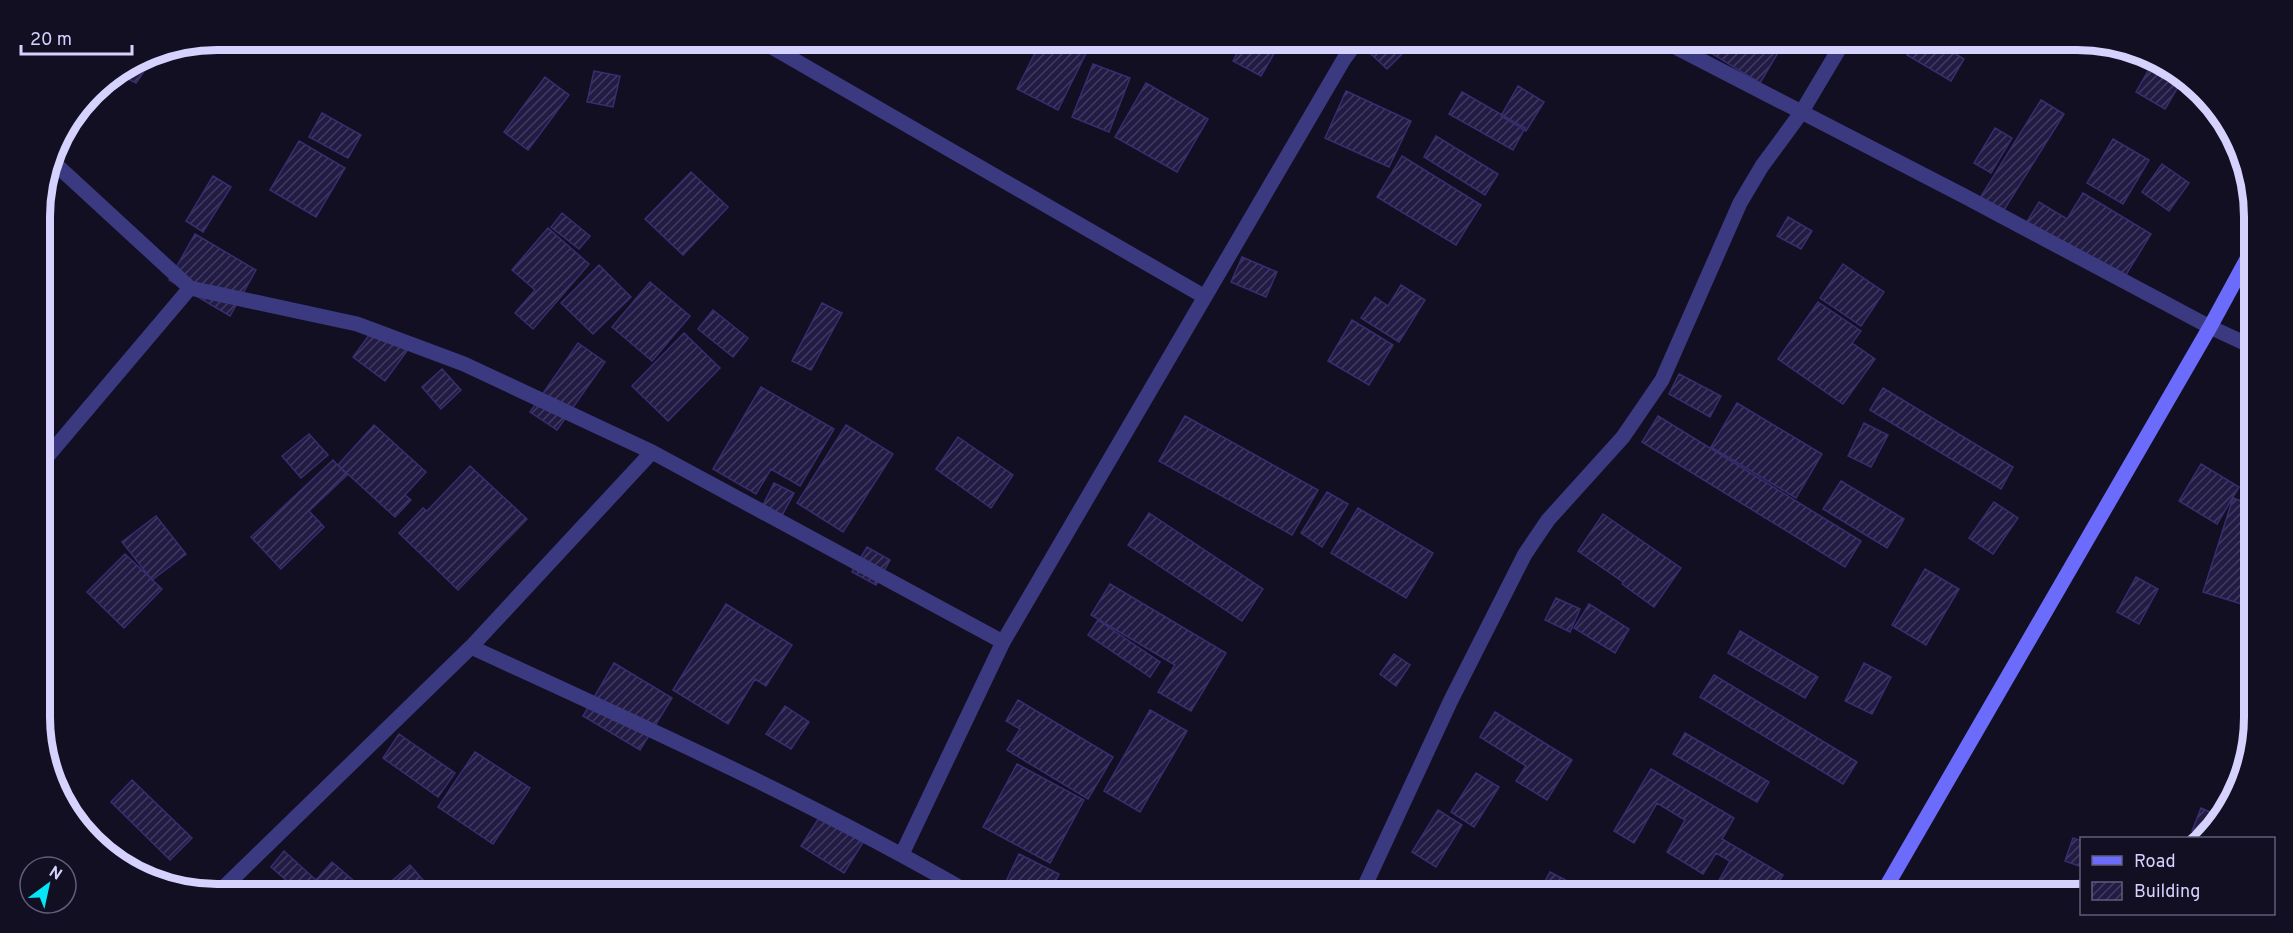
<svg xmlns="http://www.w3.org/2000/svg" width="2293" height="933" viewBox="0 0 2293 933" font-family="Overpass,sans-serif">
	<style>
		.building { fill: url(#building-hatch); stroke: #392d6f; stroke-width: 1.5 }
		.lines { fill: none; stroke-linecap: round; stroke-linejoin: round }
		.street { stroke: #3b3a81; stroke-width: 15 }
		.secondary { stroke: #6b6bfc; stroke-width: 15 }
		.rim { fill: none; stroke: #d6d2fe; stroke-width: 8 }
	</style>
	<defs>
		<pattern id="building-hatch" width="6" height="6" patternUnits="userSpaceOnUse" patternTransform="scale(1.5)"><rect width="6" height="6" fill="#221b44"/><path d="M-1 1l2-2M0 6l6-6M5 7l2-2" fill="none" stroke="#413b60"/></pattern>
	</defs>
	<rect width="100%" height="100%" fill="#120f23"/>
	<path class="building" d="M1042,39H1073L1089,47L1058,110L1017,89Z
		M1084,39H1102L1097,47Z
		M1245,39H1253L1275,52L1261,76L1233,61Z
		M1385,39H1413L1415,41L1387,69L1371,54Z
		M1688,39H1786L1760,83Z
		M1916,39H1931L1964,59L1951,81L1907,55Z
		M2041,39H2063L2057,49Z
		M159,50L136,83L116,73L149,52Z
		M2153,62L2181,82L2165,109L2136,92Z
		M1093,64L1130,78L1109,132L1072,117Z
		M594,71L620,76L613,107L587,102Z
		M545,77L569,95L528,150L504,132Z
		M1146,83L1208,119L1177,172L1115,137Z
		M1518,86L1544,102L1526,131L1501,116Z
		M1346,91L1411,121L1389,167L1325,138Z
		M1462,92L1525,128L1513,150L1449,114Z
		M2041,100L2064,114L1997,221L1975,206Z
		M322,113L361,135L348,158L309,137Z
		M1995,128L2012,138L1991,173L1974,163Z
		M1436,136L1498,174L1485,195L1424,157Z
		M2113,139L2149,160L2123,204L2087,183Z
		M299,141L345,168L316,217L270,190Z
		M1402,156L1481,205L1456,245L1377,197Z
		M2162,164L2189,183L2169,211L2142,192Z
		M691,172L728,207L683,255L645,219Z
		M213,176L231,187L203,232L186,221Z
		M2083,193L2151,234L2119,286L2023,228L2039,202L2067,219Z
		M562,213L590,236L579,249L551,227Z
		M1788,217L1812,231L1801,249L1777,236Z
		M548,228L589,264L533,329L515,313L535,290L512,270Z
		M195,234L256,270L230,316L169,280Z
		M1242,257L1277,272L1266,297L1231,282Z
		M1843,264L1884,292L1861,326L1820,298Z
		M599,265L631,297L593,334L561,303Z
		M650,282L690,316L652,361L612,327Z
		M1401,285L1425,300L1399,342L1361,318L1375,297L1388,306Z
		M1818,302L1861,331L1852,343L1875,359L1843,404L1778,359Z
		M822,303L842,313L811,370L792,361Z
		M713,310L748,338L733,357L698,329Z
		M1352,320L1393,345L1369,385L1328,361Z
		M375,327L407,351L385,381L353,357Z
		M684,333L720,368L668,421L632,386Z
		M578,343L605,362L557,430L530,412Z
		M442,369L461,390L441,409L422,387Z
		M1679,374L1721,396L1710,417L1669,394Z
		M40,384L53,395L41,409Z
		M761,387L834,429L800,486L771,469L756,494L713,469Z
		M1883,388L2013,467L2001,489L1870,410Z
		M1737,403L1822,454L1796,498L1711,447Z
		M1185,416L1318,490L1292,535L1159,461Z
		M1658,416L1861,541L1845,567L1642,442Z
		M1864,423L1888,435L1871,467L1848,456Z
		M374,425L426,472L405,495L411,500L395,517L338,465Z
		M846,425L893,454L843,532L797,503Z
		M309,434L328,455L301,478L282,456Z
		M958,437L1013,475L991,508L936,469Z
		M333,460L347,475L309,511L324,527L281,569L251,537Z
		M2201,464L2239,487L2217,524L2179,501Z
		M470,466L527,519L458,590L399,533L423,508L427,511Z
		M1841,481L1904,519L1887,548L1823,509Z
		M774,483L794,493L779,521L760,511Z
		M1327,492L1348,504L1322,547L1301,533Z
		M2233,498L2253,505L2254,608L2203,592Z
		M1994,502L2018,518L1993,554L1969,538Z
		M1358,508L1433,553L1406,598L1331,553Z
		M1149,513L1263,589L1242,621L1128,545Z
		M1603,514L1681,568L1654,607L1622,584L1623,582L1578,551Z
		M156,516L186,554L152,580L122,542Z
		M867,547L890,560L876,585L852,572Z
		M125,554L162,589L124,628L87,592Z
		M1925,569L1959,589L1926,645L1892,625Z
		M2136,577L2158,589L2139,624L2117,612Z
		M1110,584L1226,653L1191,711L1158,692L1175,665L1091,615Z
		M1556,598L1580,609L1570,632L1545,620Z
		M726,604L792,645L766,686L755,679L728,724L673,690Z
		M1589,604L1629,629L1615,653L1574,628Z
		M1098,620L1160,662L1150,677L1088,635Z
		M1740,631L1818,677L1805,698L1728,653Z
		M1394,654L1410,665L1396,686L1380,674Z
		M614,663L672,698L640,750L583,716Z
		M1864,663L1891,677L1872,714L1845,701Z
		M1714,675L1857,762L1843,784L1700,697Z
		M1018,700L1113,757L1088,799L1007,750L1020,729L1006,721Z
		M785,706L809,722L791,749L766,734Z
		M1150,710L1187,731L1140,812L1104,791Z
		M1495,712L1572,760L1547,800L1516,781L1526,766L1480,737Z
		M1685,733L1769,782L1757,802L1673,754Z
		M399,734L455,773L438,797L383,758Z
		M475,752L530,788L493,844L438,807Z
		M1017,764L1084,800L1050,863L983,827Z
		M1651,769L1734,818L1722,839L1783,875L1771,894H1711L1730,861L1716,853L1703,874L1667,852L1685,820L1657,803L1634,843L1614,831Z
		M1476,773L1499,787L1474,827L1451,812Z
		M132,780L192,838L170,860L111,802Z
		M2201,808L2221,817L2218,824L2205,837L2192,831Z
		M824,810L867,836L844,873L801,846Z
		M1438,810L1462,825L1436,867L1412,852Z
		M2073,838L2082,841V867L2065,861Z
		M284,851L316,880L332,862L369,894H302L271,867Z
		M1019,854L1059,874L1049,894H1000Z
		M410,865L435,894H377Z
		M1550,872L1577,886L1573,894H1538Z"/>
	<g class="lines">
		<path class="street" d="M758,39L1205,297
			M1660,39L1966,197L2210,327L2253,347
			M190,288L357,324L464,364L652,452
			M41,464L190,288L51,160
			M471,647C640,725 811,801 971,894
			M902,854L1003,642L1344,59L1359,39
			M217,894L471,647L652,452L1003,642
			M1361,894L1451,700L1525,554L1548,520L1623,437L1662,380L1740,203L1762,166L1801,113L1845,39"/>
		<path class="secondary" d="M1882,894L2210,327L2253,248"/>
	</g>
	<path d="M0 0H2293V933H0ZM217 50H2077A167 167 0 0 1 2244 217V717A167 167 0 0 1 2077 884H217A167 167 0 0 1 50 717V217A167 167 0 0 1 217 50Z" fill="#120f23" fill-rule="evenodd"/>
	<path class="rim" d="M217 50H2077A167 167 0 0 1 2244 217V717A167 167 0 0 1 2077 884H217A167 167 0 0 1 50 717V217A167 167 0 0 1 217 50Z"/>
	<rect x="2080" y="837" width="195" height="78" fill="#120f23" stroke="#605d7b" stroke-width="1.5"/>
	<rect x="2092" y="856" width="30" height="9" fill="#6b6bfc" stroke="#605d7b" stroke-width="1.5"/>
	<text x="2134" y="867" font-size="18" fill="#d6d2fe">Road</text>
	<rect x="2092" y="882" width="30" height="18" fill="url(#building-hatch)" stroke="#605d7b" stroke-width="1.5"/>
	<text x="2134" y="897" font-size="18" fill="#d6d2fe">Building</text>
	<g transform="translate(48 885) rotate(33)"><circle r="28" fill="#120f23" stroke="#605d7b" stroke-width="1.5"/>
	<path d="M0-4.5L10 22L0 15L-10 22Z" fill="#05e5f7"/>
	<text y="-9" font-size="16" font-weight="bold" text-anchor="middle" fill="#d6d2fe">N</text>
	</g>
	<path d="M21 45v9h111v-9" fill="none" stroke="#d6d2fe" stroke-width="3"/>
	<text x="30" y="45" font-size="18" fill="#d6d2fe" stroke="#120f23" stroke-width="4.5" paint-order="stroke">20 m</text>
</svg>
